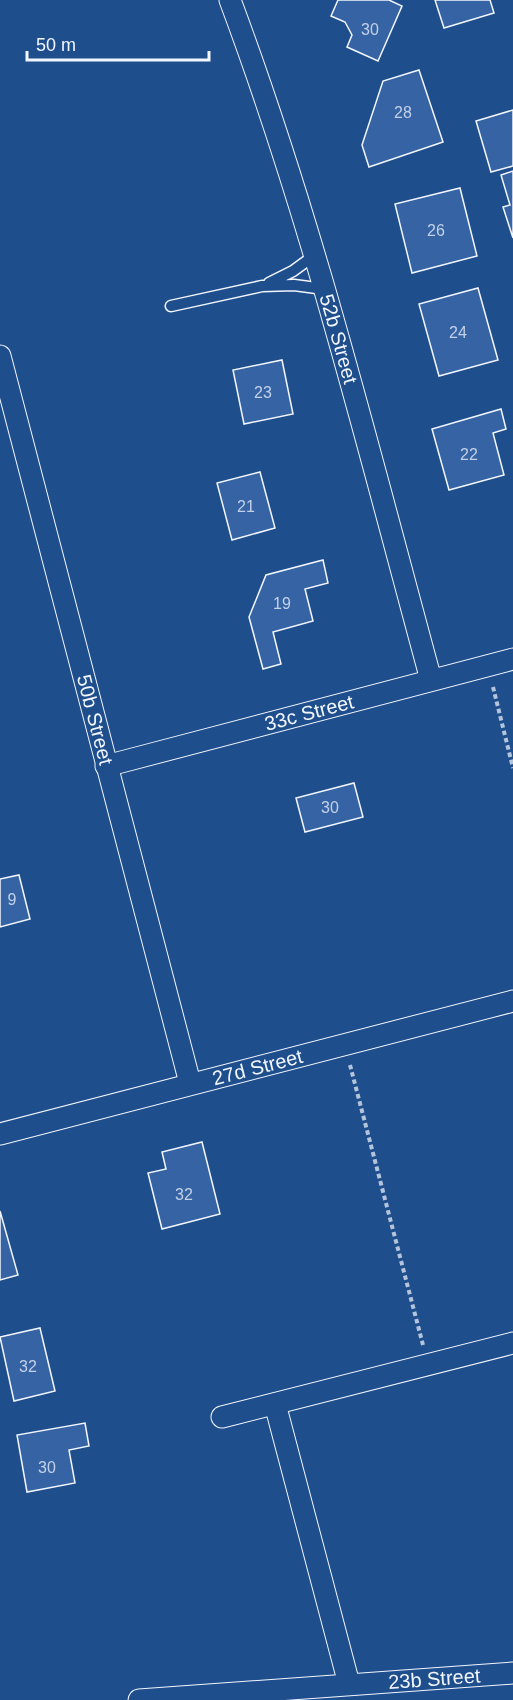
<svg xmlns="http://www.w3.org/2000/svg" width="513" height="1700" viewBox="0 0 513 1700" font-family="Arial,sans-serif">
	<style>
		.building { fill: #3563a3; stroke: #f2f6ff; stroke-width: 1.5 }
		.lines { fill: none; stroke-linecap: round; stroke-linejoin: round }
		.service-casing { stroke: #f2f6ff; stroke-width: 13 }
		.minor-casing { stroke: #f2f6ff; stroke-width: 23 }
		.path { stroke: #b3c4dc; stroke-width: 4; stroke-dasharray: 4.5 3; stroke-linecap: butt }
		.service { stroke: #1f4e8c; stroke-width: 10 }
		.minor { stroke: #1f4e8c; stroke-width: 21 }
		.labels { text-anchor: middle; stroke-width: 4.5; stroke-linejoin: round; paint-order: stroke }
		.number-label { font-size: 16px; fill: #c3d1e8 }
		.street-label { font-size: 20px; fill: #f2f6ff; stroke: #1f4e8c }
	</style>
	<rect width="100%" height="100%" fill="#1f4e8c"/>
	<path class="building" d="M338,0H389L402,6L378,61L347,47L352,35L345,22L331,16Z
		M435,0H490L494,13L444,28Z
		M419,70L443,142L369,167L362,145L383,81Z
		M513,110V166L491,172L476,121Z
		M513,171V238L503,207L510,205L501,175Z
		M460,188L477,256L412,273L395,204Z
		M478,288L498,360L439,376L419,304Z
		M282,360L293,414L244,424L233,370Z
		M501,409L506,429L493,433L504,475L449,490L432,429Z
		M260,472L275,528L232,540L217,483Z
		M323,560L328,583L305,589L313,621L273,632L281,664L263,669L249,617L266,575Z
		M354,783L363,817L305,832L296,798Z
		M19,875L30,919L0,927V879Z
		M202,1142L220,1214L162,1229L148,1173L166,1169L162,1152Z
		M0,1211L18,1275L0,1280Z
		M40,1328L55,1391L14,1401L0,1337Z
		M85,1423L89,1446L69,1450L75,1483L27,1492L17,1435Z"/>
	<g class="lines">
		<defs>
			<path id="service" d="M269,283L293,271L315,255
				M171,306L262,286L294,285L324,289"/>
			<g id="minor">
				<path id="s1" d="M230,0C313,222 369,452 431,680"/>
				<path id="s2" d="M0,356L190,1083"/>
				<path id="s3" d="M106,766L513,659"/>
				<path id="s4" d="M0,1134L513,1001"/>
				<path d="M275,1404L349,1684"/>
				<path d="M222,1417L513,1343"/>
				<path id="s5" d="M139,1700L513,1673"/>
			</g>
		</defs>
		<use href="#service" class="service-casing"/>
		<use href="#minor" class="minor-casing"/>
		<path class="path" d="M493,687L513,768
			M350,1065L423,1345"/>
		<use href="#service" class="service"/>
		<use href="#minor" class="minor"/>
	</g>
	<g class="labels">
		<g class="number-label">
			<text x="370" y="35">30</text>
			<text x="403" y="118">28</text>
			<text x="436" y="236">26</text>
			<text x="458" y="338">24</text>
			<text x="263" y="398">23</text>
			<text x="469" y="460">22</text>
			<text x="246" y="512">21</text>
			<text x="282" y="609">19</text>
			<text x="330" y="813">30</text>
			<text x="12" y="905">9</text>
			<text x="184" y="1200">32</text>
			<text x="28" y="1372">32</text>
			<text x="47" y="1473">30</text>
		</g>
		<g class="street-label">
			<text dy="7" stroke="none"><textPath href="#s1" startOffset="356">52b Street</textPath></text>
			<text dy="7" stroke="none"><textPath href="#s3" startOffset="210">33c Street</textPath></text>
			<text dy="7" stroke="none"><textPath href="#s2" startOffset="376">50b Street</textPath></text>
			<text dy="7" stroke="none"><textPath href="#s4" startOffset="266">27d Street</textPath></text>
			<text dy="7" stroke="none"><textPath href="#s5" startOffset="296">23b Street</textPath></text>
		</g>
	</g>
	<path d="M27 51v9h182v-9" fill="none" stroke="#f2f6ff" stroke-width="3"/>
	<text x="36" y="51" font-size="18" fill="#f2f6ff" stroke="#1f4e8c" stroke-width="4.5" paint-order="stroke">50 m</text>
</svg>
